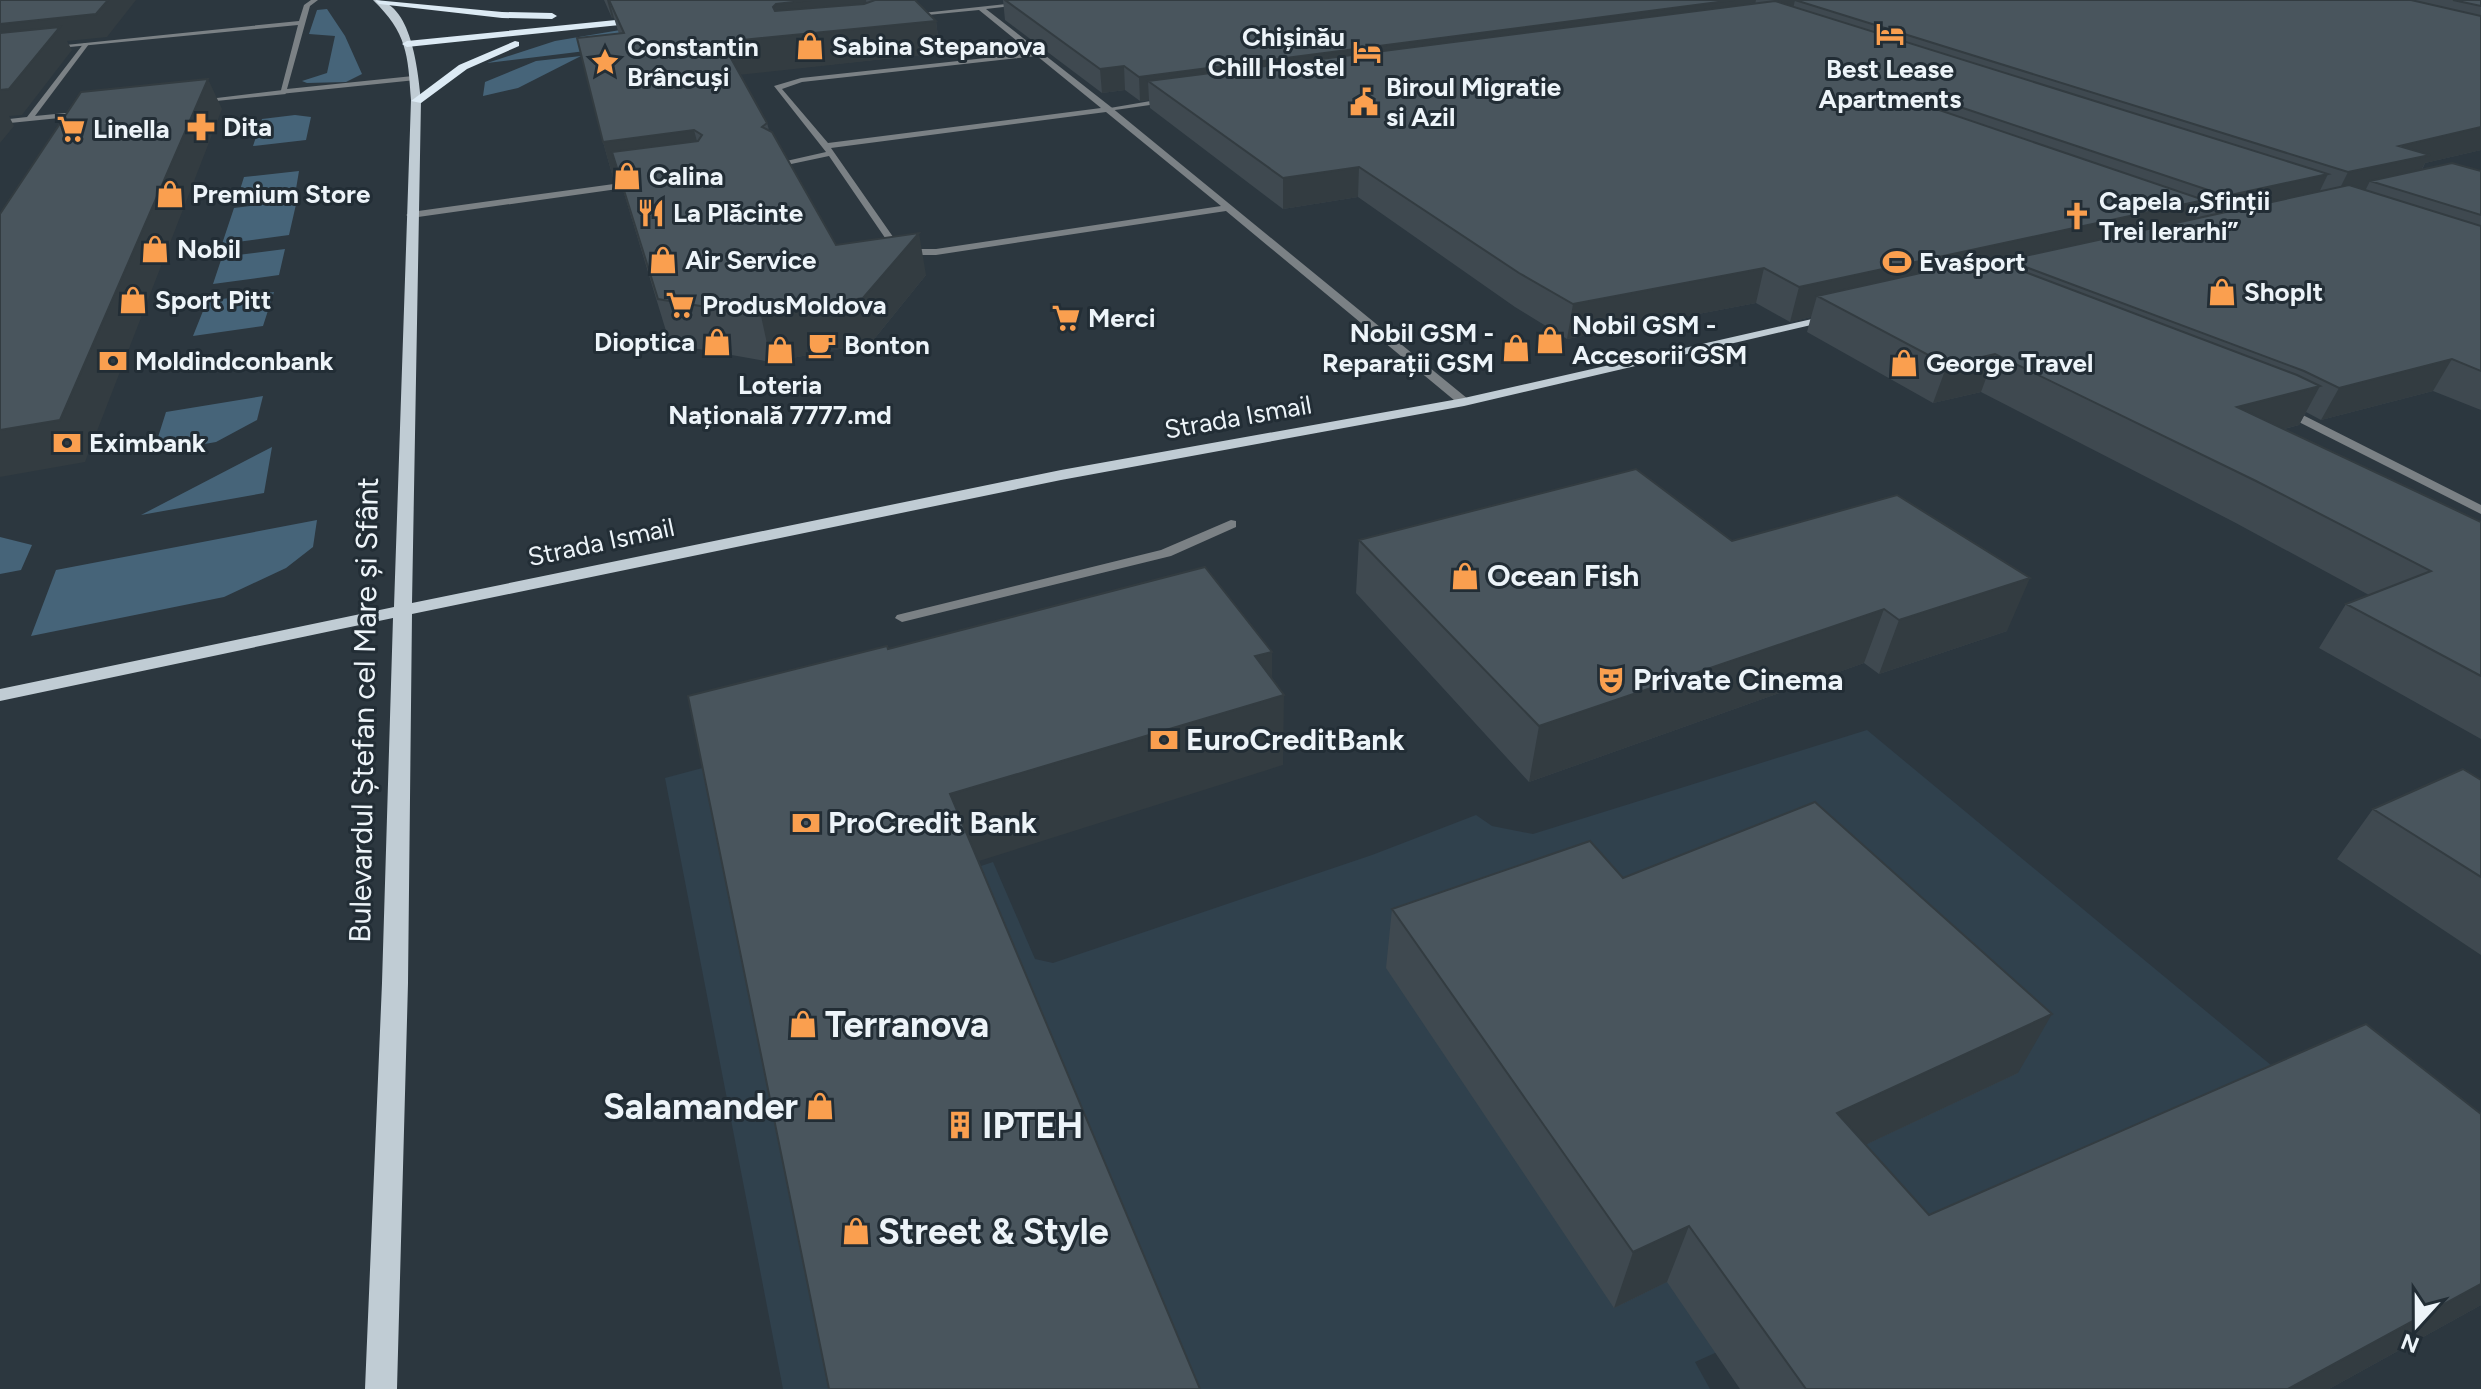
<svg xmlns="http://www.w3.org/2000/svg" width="2481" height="1389" viewBox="0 0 2481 1389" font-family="Figtree,sans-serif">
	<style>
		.built { fill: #30414d }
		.green { fill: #466479 }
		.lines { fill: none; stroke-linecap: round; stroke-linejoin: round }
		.lane { fill: #7b8185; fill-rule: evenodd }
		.street { fill: #7b8185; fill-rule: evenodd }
		.primary { fill: #c0ccd4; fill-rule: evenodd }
		.highway { fill: #dceaf4; fill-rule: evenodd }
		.wall { fill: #3f4950 }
		.shaded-wall { fill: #333c41 }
		.building { fill: #49555d; stroke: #333c41; stroke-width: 2 }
		.labels { text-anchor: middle; stroke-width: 6; stroke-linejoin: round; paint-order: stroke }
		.far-poi-label { font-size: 26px; font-weight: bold; fill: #edf4f9; stroke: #222d35; text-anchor: start }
		.far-street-label { font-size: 26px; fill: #edf4f9; stroke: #222d35 }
		.poi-label { font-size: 30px; font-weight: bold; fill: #edf4f9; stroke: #222d35; text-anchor: start }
		.street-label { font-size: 30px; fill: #edf4f9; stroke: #222d35 }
		.near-poi-label { font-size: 36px; font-weight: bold; fill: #edf4f9; stroke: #222d35; text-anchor: start }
	</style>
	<rect width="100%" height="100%" fill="#2c373f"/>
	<path class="built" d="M901,715L978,867L993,862L1035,959L1053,963L1372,855L1476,815L1492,826L1533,834L1867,730L2301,1090L1695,1362L1710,1389H783L665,778Z"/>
	<path class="green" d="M327,9L345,36L362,74L346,82L307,83L302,81L327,73L335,36L309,34L317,10Z
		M638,27L602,49L487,63L555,41Z
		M581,56L518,88L483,96L485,82L536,61Z
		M295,115L311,117L306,140L253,146L262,119Z
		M299,171L296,189L238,196L244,177Z
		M297,200L289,235L222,244L234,208Z
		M285,249L279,275L213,284L222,257Z
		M274,292L263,326L193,336L207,301Z
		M263,396L257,420L216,442L153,453L166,412Z
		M272,447L264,493L141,515Z
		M317,520L313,547L286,568L224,597L31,636L56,570Z
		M0,537L32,545L21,570L0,574Z"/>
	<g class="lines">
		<path class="lane" d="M1043,0H1065L986,9L1111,107L1468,399V405H1460L1226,211L936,255H912L892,248L829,156L777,167L773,164L826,152L774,86L801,78L1032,53L979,10L907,17L904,15ZM1037,56L1101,108L828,143L782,89L802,82ZM1106,112L1221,206L936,249H913L898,244L831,148Z
			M84,43L89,44L35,116L86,111L89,115L0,124V120L27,117Z
			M283,90L286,94L196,103L192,101Z
			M643,180L646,181V185L411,218L406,215L411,212Z
			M2283,405L2481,505V514L2279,412V406Z
			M1231,520L1236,521V527L1171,556L902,622L895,618L897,615L1161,550Z"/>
		<path class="street" d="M311,0H318L310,6L287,89L413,76L416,80L280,94L298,25L49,49L46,47L299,21L304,5Z
			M1168,98L1171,102L1108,111L1104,109Z"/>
		<path class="primary" d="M373,0C412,0 418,72 421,100L412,603L1061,470L1464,398L1834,314L1841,318L1464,406L1061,480L412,614L408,983L397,1389H365L382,983L393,618L0,701V689L394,607L411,100C408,54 407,33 373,0Z"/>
		<path class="highway" d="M375,0L502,12L552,13L557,16L552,19L502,18L379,4Z
			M646,17L649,22L407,47L402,44L407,41Z
			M515,41L519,42V46L467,69L421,103L411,101L459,65Z"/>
	</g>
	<path class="wall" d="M604,0H915L936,21L940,53L740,74L767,123L769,130L836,245L926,275L871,343L771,362L670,344L620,180L614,181L603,142L619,34L614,18H612Z
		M1003,0H2481V150L2425,163L2422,170L2481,171V410L2433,391L2321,420L2306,412L2299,425L2284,429L2481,522V739L2319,648L2346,604L2369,595L2234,522L1981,392L1933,403L1807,332L1811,317L1790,322L1756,303L1567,339L1515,307L1358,197L1283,209L1150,108L1149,100L1140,101L1125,90L1102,93L1005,20Z
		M1359,540L1732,541L2007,631L1879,674L1864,663L1529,782L1356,593Z
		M2481,780V955L2337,859L2373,809Z
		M1623,878L2018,1073L1865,1145L1929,1215L2481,1305L2329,1389H1740L1667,1282L1614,1308L1386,968L1392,909Z"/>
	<path class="shaded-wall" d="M108,0H136L107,37L67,41L72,50L22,115L9,116L14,126L0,143V24Z
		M607,0H609L614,18H612Z
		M811,0H866L868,14L936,21L940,53L729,76L722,42L776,4Z
		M1734,0H1756L1752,18L1148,81L1149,100L1140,101L1139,77Z
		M1775,0H1901H1795L1792,13L1772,16Z
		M1124,66L1125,90L1102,93L1100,69Z
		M208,79L222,109L85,462L0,477V430Z
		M2481,127V150L2425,163L2415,182L2370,181L2364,193L2334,200L2348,172L2399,146Z
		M694,130L704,168L612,152L620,180L614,181L603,142Z
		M1359,167L1358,197L1283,209V178Z
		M2328,174L2313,205L2212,227L2226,196Z
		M2204,200L2190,232L2007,260L2002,274L1817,296L1811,317L1790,322L1799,287Z
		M919,233L926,275L871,343L771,362L761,316Z
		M1764,268L1756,303L1567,339L1573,304Z
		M1995,354L1981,392L1933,403L1947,365Z
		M2452,359L2433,391L2321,420L2339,388Z
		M2320,386L2299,425L2217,446L2237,407Z
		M2030,578L2007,631L1879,674L1899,620Z
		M1884,609L1864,663L1529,782L1539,726Z
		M1272,652V699L1284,695L1283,765L963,866L950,794L1255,656Z
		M2052,1014L2018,1073L1810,1171L1837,1113Z
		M1689,1226L1667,1282L1614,1308L1633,1252Z
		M2481,1284V1305L2329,1389H2288Z"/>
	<path class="building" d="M0,0H108L96,14L0,24Z
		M609,0H811L776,4L773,7L775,11L864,4L875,0H915L936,21L722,42L767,123L762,127L772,132L836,245L919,233L863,298L761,316L658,299L612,152L698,141L702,135L694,130L603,142L577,38L624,33Z
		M1005,0H1734L1139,77L1124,66L1100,69Z
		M1795,0H2411L2481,16V127L2399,146L2430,155L2348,172Z
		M2453,0H2481V6Z
		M1775,1L2328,174L2226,196L1942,101L1937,106L1939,110L2204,200L1799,287L1764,268L1573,304L1519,273L1359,167L1283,178L1148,81Z
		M60,27L9,89L0,90V33Z
		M208,79L60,420L0,430V214L81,92Z
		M2452,163L2481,171V215L2370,181Z
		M2349,185L2481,226V371L2452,359L2339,388L2304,371L2007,260Z
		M1988,258L2297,375L2320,386L2237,407L2481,522V676L2346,604L2431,571L2256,481L1995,354L1947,365L1817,296Z
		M1636,469L1732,541L1897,495L2030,578L1899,620L1884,609L1539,726L1359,540Z
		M1205,567L1272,652L1255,656L1284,695L950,794L1200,1389H829L688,696L887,646L888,649Z
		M2463,769L2481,780V877L2373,809Z
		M1815,802L2052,1014L1837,1113L1929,1215L2366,1024L2481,1114V1284L2288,1389H1806L1689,1226L1633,1252L1392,909L1590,841L1623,878Z"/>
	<defs>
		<symbol id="hotel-bare" viewBox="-9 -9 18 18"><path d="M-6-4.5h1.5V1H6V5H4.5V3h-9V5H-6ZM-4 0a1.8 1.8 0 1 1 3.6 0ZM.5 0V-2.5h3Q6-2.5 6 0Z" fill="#fa9f4f" stroke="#222d35" stroke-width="2.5" paint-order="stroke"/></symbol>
		<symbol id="shop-bare" viewBox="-9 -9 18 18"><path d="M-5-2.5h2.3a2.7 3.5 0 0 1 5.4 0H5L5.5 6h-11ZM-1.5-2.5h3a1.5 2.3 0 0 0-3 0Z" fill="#fa9f4f" stroke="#222d35" stroke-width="2.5" paint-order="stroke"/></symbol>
		<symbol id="sight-bare" viewBox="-9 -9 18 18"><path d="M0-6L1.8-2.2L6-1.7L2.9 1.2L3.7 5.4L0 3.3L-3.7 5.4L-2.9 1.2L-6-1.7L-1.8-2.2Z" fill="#fa9f4f" stroke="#222d35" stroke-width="2.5" paint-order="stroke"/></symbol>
		<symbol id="civic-bare" viewBox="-9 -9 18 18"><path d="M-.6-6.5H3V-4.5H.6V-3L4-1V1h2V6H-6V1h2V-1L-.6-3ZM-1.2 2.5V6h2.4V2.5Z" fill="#fa9f4f" stroke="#222d35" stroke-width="2.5" paint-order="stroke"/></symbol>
		<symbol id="pharmacy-bare" viewBox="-9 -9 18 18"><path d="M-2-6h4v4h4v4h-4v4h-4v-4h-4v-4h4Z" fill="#fa9f4f" stroke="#222d35" stroke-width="2.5" paint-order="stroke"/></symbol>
		<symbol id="supermarket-bare" viewBox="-9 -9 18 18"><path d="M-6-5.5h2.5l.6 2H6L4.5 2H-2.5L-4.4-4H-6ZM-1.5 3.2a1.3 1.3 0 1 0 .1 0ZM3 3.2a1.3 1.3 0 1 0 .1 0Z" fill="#fa9f4f" stroke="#222d35" stroke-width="2.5" paint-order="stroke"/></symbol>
		<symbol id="restaurant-bare" viewBox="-9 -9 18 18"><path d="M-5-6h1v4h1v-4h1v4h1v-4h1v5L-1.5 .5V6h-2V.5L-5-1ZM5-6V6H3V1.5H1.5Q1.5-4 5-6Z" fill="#fa9f4f" stroke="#222d35" stroke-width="2.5" paint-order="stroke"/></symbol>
		<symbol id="church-bare" viewBox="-9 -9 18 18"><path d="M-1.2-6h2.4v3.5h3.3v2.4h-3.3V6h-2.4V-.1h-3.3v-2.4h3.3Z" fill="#fa9f4f" stroke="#222d35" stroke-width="2.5" paint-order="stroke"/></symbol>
		<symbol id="stadium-bare" viewBox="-9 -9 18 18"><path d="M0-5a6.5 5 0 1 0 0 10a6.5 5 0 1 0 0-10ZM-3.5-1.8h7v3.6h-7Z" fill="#fa9f4f" stroke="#222d35" stroke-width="2.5" paint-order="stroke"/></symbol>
		<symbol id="cafe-bare" viewBox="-9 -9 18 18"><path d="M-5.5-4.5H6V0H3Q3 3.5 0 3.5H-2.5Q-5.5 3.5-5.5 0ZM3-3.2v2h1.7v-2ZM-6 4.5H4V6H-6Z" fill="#fa9f4f" stroke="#222d35" stroke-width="2.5" paint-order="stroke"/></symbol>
		<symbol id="bank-bare" viewBox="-9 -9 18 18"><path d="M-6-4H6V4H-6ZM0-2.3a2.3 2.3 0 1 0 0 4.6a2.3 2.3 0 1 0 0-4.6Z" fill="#fa9f4f" stroke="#222d35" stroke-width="2.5" paint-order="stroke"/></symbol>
		<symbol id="theatre-bare" viewBox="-9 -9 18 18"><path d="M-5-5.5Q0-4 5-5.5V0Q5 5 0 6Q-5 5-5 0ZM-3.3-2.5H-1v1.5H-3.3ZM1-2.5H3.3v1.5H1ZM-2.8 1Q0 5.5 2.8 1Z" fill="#fa9f4f" stroke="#222d35" stroke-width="2.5" paint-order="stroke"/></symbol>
		<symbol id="building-bare" viewBox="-9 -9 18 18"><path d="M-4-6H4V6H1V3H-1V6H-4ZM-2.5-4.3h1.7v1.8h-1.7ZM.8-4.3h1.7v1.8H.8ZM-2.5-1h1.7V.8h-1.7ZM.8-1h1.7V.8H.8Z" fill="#fa9f4f" stroke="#222d35" stroke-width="2.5" paint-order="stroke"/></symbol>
	</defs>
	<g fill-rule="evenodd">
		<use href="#hotel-bare" x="1870" y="14" width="40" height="40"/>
		<use href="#shop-bare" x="790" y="26" width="40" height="40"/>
		<use href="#hotel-bare" x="1347" y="32" width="40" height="40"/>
		<use href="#sight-bare" x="585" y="42" width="40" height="40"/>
		<use href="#civic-bare" x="1344" y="82" width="40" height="40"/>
		<use href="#pharmacy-bare" x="181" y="107" width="40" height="40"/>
		<use href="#supermarket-bare" x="51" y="109" width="40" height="40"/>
		<use href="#shop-bare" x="607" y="156" width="40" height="40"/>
		<use href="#shop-bare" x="150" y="174" width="40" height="40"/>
		<use href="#restaurant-bare" x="631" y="193" width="40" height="40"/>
		<use href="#church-bare" x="2057" y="196" width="40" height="40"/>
		<use href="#shop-bare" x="135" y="229" width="40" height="40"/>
		<use href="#shop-bare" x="643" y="240" width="40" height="40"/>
		<use href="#stadium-bare" x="1877" y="242" width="40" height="40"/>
		<use href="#shop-bare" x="2202" y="272" width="40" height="40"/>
		<use href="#shop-bare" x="113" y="280" width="40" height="40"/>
		<use href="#supermarket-bare" x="660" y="285" width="40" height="40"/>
		<use href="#supermarket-bare" x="1046" y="298" width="40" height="40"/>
		<use href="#shop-bare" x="1530" y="320" width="40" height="40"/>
		<use href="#shop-bare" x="697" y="322" width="40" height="40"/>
		<use href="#cafe-bare" x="802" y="325" width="40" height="40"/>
		<use href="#shop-bare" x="1496" y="328" width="40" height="40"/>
		<use href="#shop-bare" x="760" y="330" width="40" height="40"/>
		<use href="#bank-bare" x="93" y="341" width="40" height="40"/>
		<use href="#shop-bare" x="1884" y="343" width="40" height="40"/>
		<use href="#bank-bare" x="47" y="423" width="40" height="40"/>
		<use href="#shop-bare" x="1445" y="556" width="40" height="40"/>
		<use href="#theatre-bare" x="1591" y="660" width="40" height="40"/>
		<use href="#bank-bare" x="1144" y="720" width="40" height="40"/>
		<use href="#bank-bare" x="786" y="803" width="40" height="40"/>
		<use href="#shop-bare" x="783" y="1004" width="40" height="40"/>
		<use href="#shop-bare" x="800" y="1086" width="40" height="40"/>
		<use href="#building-bare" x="940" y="1105" width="40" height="40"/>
		<use href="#shop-bare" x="836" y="1211" width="40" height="40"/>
	</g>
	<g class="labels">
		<g class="far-poi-label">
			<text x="1345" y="46" text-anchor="end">Chișinău<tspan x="1345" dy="30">Chill Hostel</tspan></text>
			<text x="832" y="55">Sabina Stepanova</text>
			<text x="627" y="56">Constantin<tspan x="627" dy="30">Brâncuși</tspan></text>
			<text x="1890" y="78" text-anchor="middle">Best Lease<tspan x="1890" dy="30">Apartments</tspan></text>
			<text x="1386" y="96">Biroul Migratie<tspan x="1386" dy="30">si Azil</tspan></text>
			<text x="223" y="136">Dita</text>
			<text x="93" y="138">Linella</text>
			<text x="649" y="185">Calina</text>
			<text x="192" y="203">Premium Store</text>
			<text x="2099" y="210">Capela „Sfinții<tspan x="2099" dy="30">Trei Ierarhi”</tspan></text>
			<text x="673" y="222">La Plăcinte</text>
			<text x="177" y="258">Nobil</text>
			<text x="685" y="269">Air Service</text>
			<text x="1919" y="271">Evaśport</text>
			<text x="2244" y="301">ShopIt</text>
			<text x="155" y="309">Sport Pitt</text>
			<text x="702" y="314">ProdusMoldova</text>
			<text x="1088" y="327">Merci</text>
			<text x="1572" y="334">Nobil GSM -<tspan x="1572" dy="30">Accesorii GSM</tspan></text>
			<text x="1494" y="342" text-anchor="end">Nobil GSM -<tspan x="1494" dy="30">Reparații GSM</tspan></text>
			<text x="695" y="351" text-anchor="end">Dioptica</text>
			<text x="844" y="354">Bonton</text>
			<text x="135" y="370">Moldindconbank</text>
			<text x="1926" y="372">George Travel</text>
			<text x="780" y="394" text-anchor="middle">Loteria<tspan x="780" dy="30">Națională 7777.md</tspan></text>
			<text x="89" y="452">Eximbank</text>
		</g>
		<g class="far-street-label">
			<text transform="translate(1238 417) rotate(-10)" y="9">Strada Ismail</text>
			<text transform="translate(601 542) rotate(-12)" y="9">Strada Ismail</text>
		</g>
		<g class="poi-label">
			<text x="1487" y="586">Ocean Fish</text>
			<text x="1633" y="690">Private Cinema</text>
			<text x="1186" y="750">EuroCreditBank</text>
			<text x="828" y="833">ProCredit Bank</text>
		</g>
		<g class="street-label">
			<text transform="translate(364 710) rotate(-89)" y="10">Bulevardul Ștefan cel Mare și Sfânt</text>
		</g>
		<g class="near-poi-label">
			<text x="825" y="1037">Terranova</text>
			<text x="798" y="1119" text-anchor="end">Salamander</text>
			<text x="982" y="1138">IPTEH</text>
			<text x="878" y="1244">Street &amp; Style</text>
		</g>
	</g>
	<g transform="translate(2417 1325) rotate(201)" stroke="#222d35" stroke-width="6" paint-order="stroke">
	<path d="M0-6L14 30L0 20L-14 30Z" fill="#edf4f9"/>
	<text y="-12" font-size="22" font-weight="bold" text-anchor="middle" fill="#edf4f9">N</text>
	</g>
</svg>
